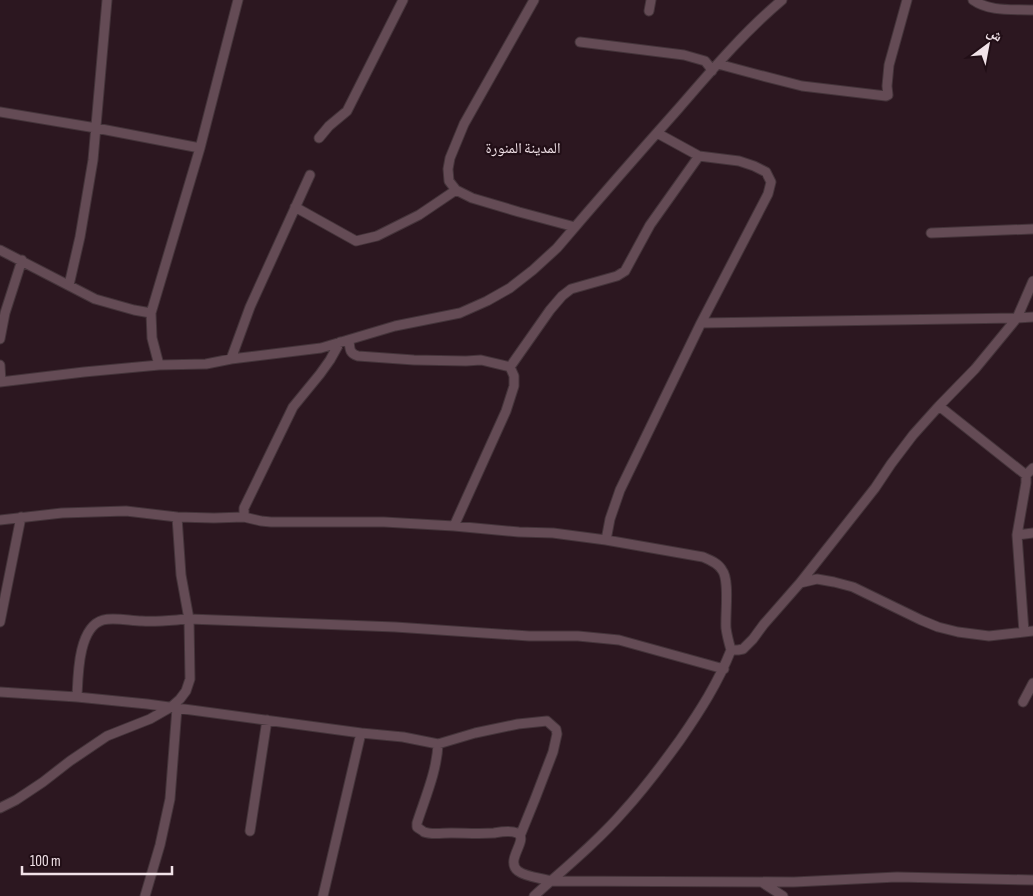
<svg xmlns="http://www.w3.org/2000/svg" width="1033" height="896" viewBox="0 0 1033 896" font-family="'Sofia Sans Condensed','Noto Naskh Arabic',sans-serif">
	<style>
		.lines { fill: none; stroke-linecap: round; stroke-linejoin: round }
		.minor-casing { stroke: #44343a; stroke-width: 11 }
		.minor { stroke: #644b55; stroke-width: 9 }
		.labels { text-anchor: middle; stroke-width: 4.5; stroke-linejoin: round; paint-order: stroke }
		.neighbourhood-label { font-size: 15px; fill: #f1e2e8; stroke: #210e16 }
	</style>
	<rect width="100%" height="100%" fill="#2c1720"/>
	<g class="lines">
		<defs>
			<path id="minor" d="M238,0L200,148L151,313L152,338L159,365L206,364L231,359L321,348L395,326L460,313L487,301L510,288L533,270L557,248C597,201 638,154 679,108C712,70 744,32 782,0
				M534,0L464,124L450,158L448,169L449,181L456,190L472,198L519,212L575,227
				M973,0C990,12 1012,9 1033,10
				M649,11L651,0
				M580,42L684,55L705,61L709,66L712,71
				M718,64L759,75L802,86L886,96L888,95L887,86L889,65L907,0
				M0,112L96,128L200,148
				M319,138L329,126L347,111L403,0
				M295,207L356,241L377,236L419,215L456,190
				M931,233L1033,229
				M0,250L95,299L134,310L151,313
				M69,285L80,237L93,160L107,0
				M701,323L1017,318L1033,317
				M0,339L5,313L22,260
				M349,340C350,349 349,353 358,356L414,360L466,361L481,360L510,367L514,376V386L506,411L454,526
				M231,359L250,307L310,175
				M0,365L1,382
				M510,367L550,310L562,296L571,289L617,276L625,271L650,225L699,156L657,133
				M0,382L84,372L159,365
				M939,406L1026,475V483L1017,535L1033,533
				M1026,475L1033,468
				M244,517V508L293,407L320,374L330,360L340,342
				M0,520L62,513L126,511L177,517
				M1017,535L1024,632
				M606,540L610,519L620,490L701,323L768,194L771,182L766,172L754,166L739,161L699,156
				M800,583L875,488L891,464L913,435L939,406L975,369L1017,318L1033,281
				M0,622L21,517
				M724,669L619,640L578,636H529L395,627L189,619L181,575L177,517L214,518L244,517L261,521L271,522H384L454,526L519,532L553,533L606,540L703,557C710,560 718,563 722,570C730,580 725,614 726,628C727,636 729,643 731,650
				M0,692L77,697L147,704L361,733L403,737L438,744C437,771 425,798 417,823V827C418,828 423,831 424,832C432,835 442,833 451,833C465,833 479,834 494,833C500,832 510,830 517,833C530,839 504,860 518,871C526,877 541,878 551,881L794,882L897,877L1033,880
				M1023,702L1033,683
				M438,744L475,733L518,724L547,721L556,729L557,734L553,752L535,799L520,836
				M0,808L16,800L43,782L70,761L107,736L150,719L171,707L180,699L186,691L190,679L189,619C173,620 158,622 142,621C131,621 114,617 103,620C78,627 78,676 77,697
				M250,831L267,720
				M763,883L783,896
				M145,896L160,845L170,799L177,708
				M323,896L361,733
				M534,896C564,869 596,843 623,812C644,789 662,765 680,740C700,711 718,683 731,650H738L743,649L753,639L764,624L800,583L817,579L834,582L853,587L921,620L938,627L958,632L989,636L1033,631"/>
		</defs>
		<use href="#minor" class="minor-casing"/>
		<use href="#minor" class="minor"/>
	</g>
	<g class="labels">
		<g class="neighbourhood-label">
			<text x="523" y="153">المدينة المنورة</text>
		</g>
	</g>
	<g transform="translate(988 45) rotate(32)" stroke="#210e16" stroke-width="4" paint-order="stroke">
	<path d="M0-4L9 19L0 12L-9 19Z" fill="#f1e2e8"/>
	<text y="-8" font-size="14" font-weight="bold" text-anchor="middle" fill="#f1e2e8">ش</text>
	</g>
	<path d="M22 866v8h150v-8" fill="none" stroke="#f1e2e8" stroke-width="2.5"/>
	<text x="30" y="866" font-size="15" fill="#f1e2e8" stroke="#210e16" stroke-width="4" paint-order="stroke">100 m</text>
</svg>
